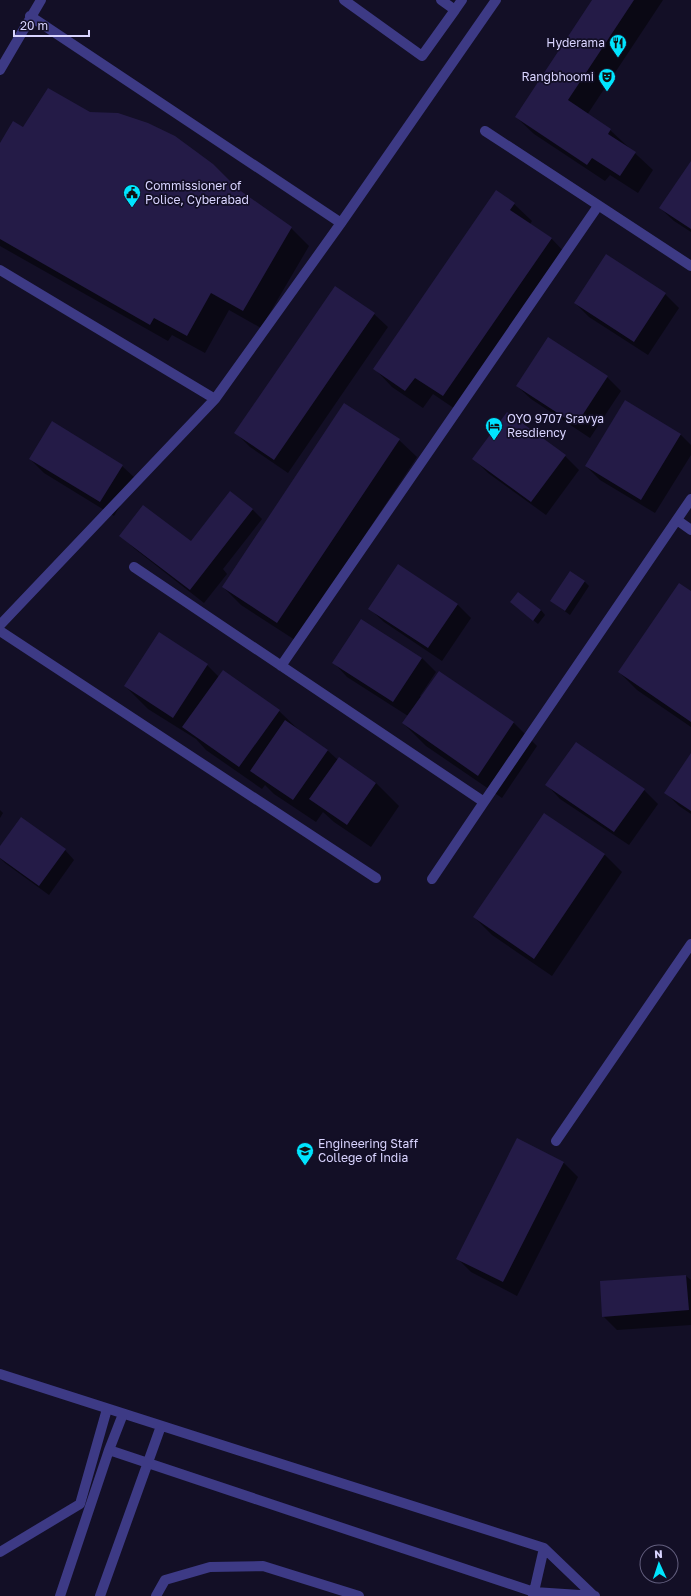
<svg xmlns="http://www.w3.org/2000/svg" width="691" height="1596" viewBox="0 0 691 1596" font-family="'Golos Text',sans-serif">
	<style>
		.shadow { fill: #0007 }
		.building { fill: #241b47 }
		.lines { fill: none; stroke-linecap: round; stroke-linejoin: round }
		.lane { stroke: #3d3a85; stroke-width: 10 }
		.street { stroke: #3d3a85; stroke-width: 10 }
		.labels { text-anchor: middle; stroke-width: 3.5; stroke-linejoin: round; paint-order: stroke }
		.poi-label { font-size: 12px; fill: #d9d4ff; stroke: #130f26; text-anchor: start }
	</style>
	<rect width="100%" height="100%" fill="#130f26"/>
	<path class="shadow" d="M594,0H663L587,115L610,130L653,170L638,193L610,175L605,181L534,134L516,117Z
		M90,113L239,191L291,228L309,246L261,328L229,310L205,353L172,335L168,341L0,246V145L23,128Z
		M691,163V232L674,221L660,208Z
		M514,204L532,221L530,224L551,238L568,256L461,413L433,394L423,408L392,387L375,369Z
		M665,294L679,308L648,355L589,317L575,303Z
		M374,314L388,327L288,473L250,447L236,433Z
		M607,377L621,391L590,438L531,399L517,386Z
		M625,401L681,435L691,445V455L655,513L600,480L586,466Z
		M508,414L565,456L579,470L546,515L488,473L474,459Z
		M399,440L417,457L295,640L241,605L223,587Z
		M30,459L122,466L136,479L114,516L44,473Z
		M252,509L262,519L223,569L227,574L204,603L135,549L121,536L191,543Z
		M584,581L589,586L570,615L551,601Z
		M691,592V727L637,690L619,672Z
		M511,602L541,610L545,615L538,624Z
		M457,604L471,618L442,661L384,622L370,609Z
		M422,658L436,672L420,696L421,697L440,672L514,723L537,746L502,798L426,746L403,723L408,716L347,677L334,663Z
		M207,665L219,677L279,711L301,732L327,750L338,760L376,783L399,806L371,847L334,822L323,812L316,822L274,794L265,785L262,789L206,750L196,739L148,709L125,686Z
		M691,755V814L679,806L665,792Z
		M547,785L644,790L658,804L629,845L560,799Z
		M0,810L3,813L0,818Z
		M545,814L605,855L622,872L552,976L492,935L474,917Z
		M0,848L65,850L74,860L49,895L5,863L0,858Z
		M518,1140L564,1163L578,1177L517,1296L471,1272L457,1258Z
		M686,1276L691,1280V1325L617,1330L603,1316L601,1282Z"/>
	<path class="building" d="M592,0H634L568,100L611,129L608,134L636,152L620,176L592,158L587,165L515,117Z
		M48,88L90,112L118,113L148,123L175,136L213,164L238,189L292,227L243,311L211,293L187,336L154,318L150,325L0,239V143L13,121L23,127Z
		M691,161V229L659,208Z
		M496,190L515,203L510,210L552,238L443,396L415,378L405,391L373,369Z
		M606,254L666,293L634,342L574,303Z
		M335,286L375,313L274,460L234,433Z
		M548,337L608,376L576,425L516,386Z
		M625,400L681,434L641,500L585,466Z
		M344,403L400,439L277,623L222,587Z
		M507,412L566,455L531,502L472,459Z
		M52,421L123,465L100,502L29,459Z
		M230,491L253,509L190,590L119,536L143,505L191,541Z
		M398,564L458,604L428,648L368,609Z
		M570,571L585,581L565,611L550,601Z
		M679,583L691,591V722L618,672Z
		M518,592L541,610L533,621L510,602Z
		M361,619L422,658L393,702L332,663Z
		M159,632L208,664L173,718L124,686Z
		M223,670L280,710L239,767L182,727Z
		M439,671L514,722L478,776L402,723Z
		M285,720L328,750L293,800L250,771Z
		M576,742L645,789L614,832L545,785Z
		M691,753V811L664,793Z
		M339,757L376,783L347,825L309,799Z
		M544,813L605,854L534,959L473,917Z
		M21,817L66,849L39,886L0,858V846Z
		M517,1138L564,1162L503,1282L456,1259Z
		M686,1275L689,1310L602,1317L600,1281Z"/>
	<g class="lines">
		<path class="lane" d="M344,0L422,56L455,10
			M441,0L455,10L462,0
			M30,16L341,223
			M0,70L41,0
			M0,270L215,399
			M0,625L215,399L341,223L496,0
			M0,1374L544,1548L593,1595
			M109,1450L534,1592L595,1596
			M0,1552L80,1504L107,1409
			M60,1596L109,1450L123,1414
			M100,1596L161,1426
			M156,1596L165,1580L210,1567L263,1566L359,1596
			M533,1596L544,1548"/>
		<path class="street" d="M485,131L691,266
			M677,520L691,530
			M134,567L484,802
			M0,631L376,878
			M281,666L598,206
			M432,879L484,802L691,499
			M556,1141L691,944"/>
	</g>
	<defs>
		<symbol id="restaurant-pin" viewBox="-11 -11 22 30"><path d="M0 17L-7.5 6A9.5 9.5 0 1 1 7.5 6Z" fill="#00e5ff" stroke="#130f26"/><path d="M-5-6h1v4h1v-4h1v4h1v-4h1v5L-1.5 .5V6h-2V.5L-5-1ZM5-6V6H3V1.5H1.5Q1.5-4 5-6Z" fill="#111"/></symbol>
		<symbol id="theatre-pin" viewBox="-11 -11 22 30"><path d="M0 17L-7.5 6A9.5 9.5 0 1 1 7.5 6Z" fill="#00e5ff" stroke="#130f26"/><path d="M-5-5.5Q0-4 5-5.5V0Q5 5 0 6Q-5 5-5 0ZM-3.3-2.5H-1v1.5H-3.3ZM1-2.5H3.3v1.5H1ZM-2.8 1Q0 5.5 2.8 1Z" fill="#111"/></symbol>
		<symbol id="civic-pin" viewBox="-11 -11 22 30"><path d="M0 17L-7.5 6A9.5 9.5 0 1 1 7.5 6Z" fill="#00e5ff" stroke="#130f26"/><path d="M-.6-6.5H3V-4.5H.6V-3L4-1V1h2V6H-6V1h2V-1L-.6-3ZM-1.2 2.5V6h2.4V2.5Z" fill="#111"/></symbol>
		<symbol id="hotel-pin" viewBox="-11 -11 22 30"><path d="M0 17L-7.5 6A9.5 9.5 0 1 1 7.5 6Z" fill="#00e5ff" stroke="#130f26"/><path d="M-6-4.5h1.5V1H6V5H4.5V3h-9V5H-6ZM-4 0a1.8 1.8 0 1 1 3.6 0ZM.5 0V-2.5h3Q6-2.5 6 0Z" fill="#111"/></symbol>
		<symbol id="university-pin" viewBox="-11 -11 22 30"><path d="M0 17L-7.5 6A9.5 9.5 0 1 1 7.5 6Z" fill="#00e5ff" stroke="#130f26"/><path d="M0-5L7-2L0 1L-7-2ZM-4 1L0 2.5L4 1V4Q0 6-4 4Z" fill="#111"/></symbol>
	</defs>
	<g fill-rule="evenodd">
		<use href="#restaurant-pin" x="608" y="33" width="20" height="27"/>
		<use href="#theatre-pin" x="597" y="67" width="20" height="27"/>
		<use href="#civic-pin" x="122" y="183" width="20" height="27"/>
		<use href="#hotel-pin" x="484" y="416" width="20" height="27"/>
		<use href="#university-pin" x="295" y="1141" width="20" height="27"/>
	</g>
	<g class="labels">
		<g class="poi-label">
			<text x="605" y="47" text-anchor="end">Hyderama</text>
			<text x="594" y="81" text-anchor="end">Rangbhoomi</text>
			<text x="145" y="190">Commissioner of<tspan x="145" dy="14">Police, Cyberabad</tspan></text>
			<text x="507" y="423">OYO 9707 Sravya<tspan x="507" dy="14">Resdiency</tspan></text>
			<text x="318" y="1148">Engineering Staff<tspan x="318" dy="14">College of India</tspan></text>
		</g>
	</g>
	<g transform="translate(659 1564) rotate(357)"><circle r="19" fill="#130f26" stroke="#625e7d"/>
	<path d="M0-3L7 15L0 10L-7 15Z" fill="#00e5ff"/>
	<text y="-6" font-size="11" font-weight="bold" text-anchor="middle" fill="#d9d4ff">N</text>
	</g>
	<path d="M14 30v6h75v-6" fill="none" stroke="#d9d4ff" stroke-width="2"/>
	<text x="20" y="30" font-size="12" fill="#d9d4ff" stroke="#130f26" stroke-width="3" paint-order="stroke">20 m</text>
</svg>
